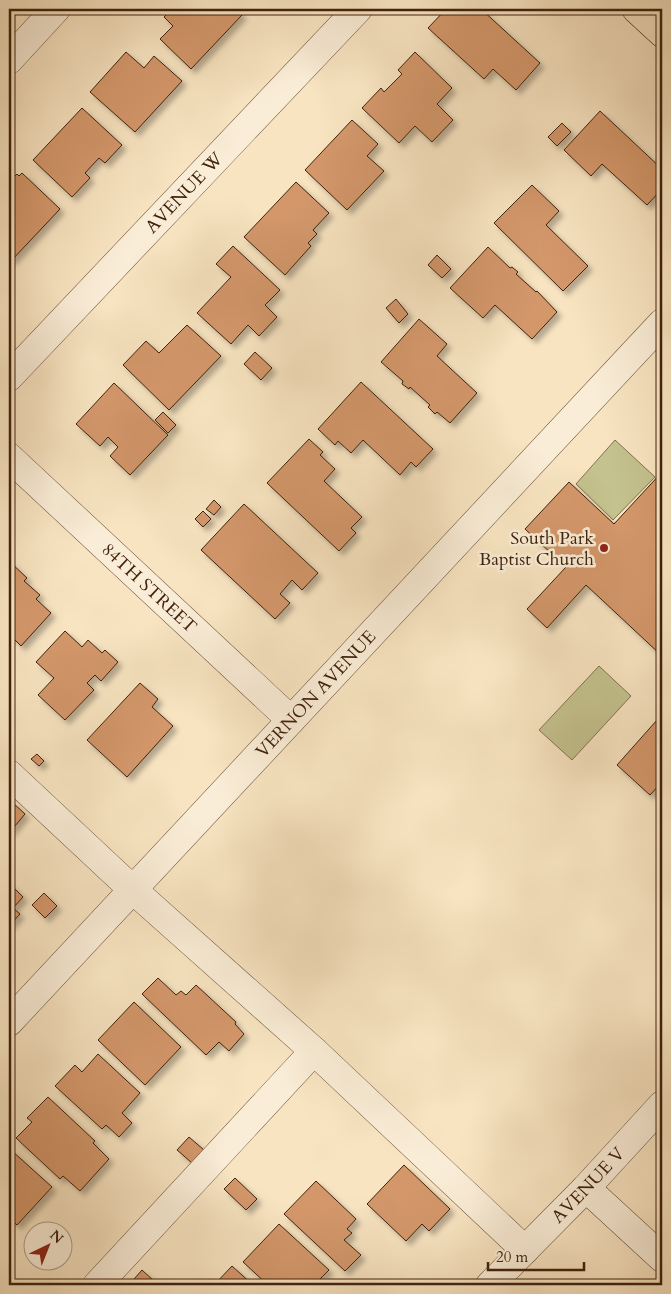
<svg xmlns="http://www.w3.org/2000/svg" width="671" height="1294" viewBox="0 0 671 1294" font-family="Cardo,serif">
	<style>
		.green { fill: #c4c28e; stroke: #82724e }
		.building { fill: #d3976b; stroke: #40220d; filter: url(#shadow) }
		.lines { fill: none; stroke-linecap: round; stroke-linejoin: round }
		.minor-casing { stroke: #6e523a; stroke-width: 29 }
		.major-casing { stroke: #40220d; stroke-width: 29 }
		.minor { stroke: #faedd7; stroke-width: 28 }
		.major { stroke: #f8e4c1; stroke-width: 28 }
		.poi-dot { fill: #8f2418; stroke: #faedd7; stroke-width: 2 }
		.labels { text-anchor: middle; stroke-width: 5; stroke-linejoin: round; paint-order: stroke }
		.street-label { font-size: 18px; fill: #40220d; stroke: #faedd7 }
		.poi-label { font-size: 18px; fill: #40220d; stroke: #faedd7; text-anchor: end }
	</style>
	<defs>
		<filter id="shadow"><feDropShadow dx="4.5" dy="4.5" stdDeviation="2.5" flood-color="#0004"/></filter>
	</defs>
	<rect width="100%" height="100%" fill="#f8e4c1"/>
	<filter id="stains"><feTurbulence type="fractalNoise" baseFrequency=".004" numOctaves="4"/><feColorMatrix values="0 0 0 0 .2 0 0 0 0 .09 0 0 0 0 .02 0 0 0 .5 -.17"/></filter>
	<radialGradient id="worn" r=".72"><stop offset=".6" stop-color="#630" stop-opacity="0"/><stop offset="1" stop-color="#630" stop-opacity=".3"/></radialGradient>
	<path class="green" d="M615,440L655,477L613,520L576,484Z
		M599,666L631,696L572,760L539,730Z"/>
	<path class="building" d="M172,9H236L242,15L191,69L160,39L173,26L164,17Z
		M446,9L453,10L455,9H481L540,63L516,90L493,69L484,79L428,28Z
		M126,52L144,68L154,56L182,81L135,132L90,92Z
		M415,52L452,88L437,104L453,120L432,142L415,126L399,143L362,108L381,88L384,92L402,74L398,70Z
		M82,108L122,145L105,163L99,158L85,173L90,178L72,197L33,160Z
		M600,111L662,169V189L647,205L602,164L591,176L564,150Z
		M352,120L378,144L367,156L384,171L347,210L305,170Z
		M562,123L571,132L557,146L548,137Z
		M22,173L60,209L11,261L9,259V187L14,181L12,179L17,174L19,176Z
		M296,182L329,213L313,230L317,234L308,243L311,246L285,275L244,237Z
		M532,185L559,211L546,225L588,266L563,291L494,223Z
		M233,246L280,290L265,305L277,317L259,336L248,325L231,344L197,313L231,277L216,264Z
		M488,247L510,268L512,267L518,272L516,274L536,292L537,291L557,312L532,339L495,305L483,318L450,288Z
		M437,255L451,269L442,278L428,265Z
		M396,299L408,314L399,323L386,308Z
		M419,319L447,344L437,356L477,393L450,423L437,412L435,414L428,407L430,405L410,387L409,389L402,384L403,381L381,362Z
		M187,325L221,356L169,410L123,365L146,341L159,353Z
		M255,352L272,368L261,380L244,364Z
		M361,382L433,449L416,467L411,462L400,475L363,440L351,453L338,441L335,445L318,429Z
		M114,383L168,435L130,475L110,456L118,447L108,437L100,446L76,424Z
		M163,412L176,425L168,433L155,420Z
		M309,439L323,452L320,455L335,469L324,481L362,517L351,528L356,533L339,551L267,483Z
		M662,472V656L586,585L547,628L527,609L566,567L525,529L569,482L614,524Z
		M214,500L221,507L214,515L206,509Z
		M244,504L318,573L302,590L292,580L280,594L290,603L275,619L201,550Z
		M203,511L211,519L203,527L195,519Z
		M9,561L27,578L24,581L40,595L36,599L51,613L21,646L9,634Z
		M65,631L82,647L88,640L102,653L105,650L118,662L101,681L95,675L87,683L94,690L65,720L38,695L54,678L36,662Z
		M140,683L158,699L152,707L173,726L127,777L87,740Z
		M657,720L662,725V782L650,795L617,765Z
		M37,754L44,761L39,766L31,759Z
		M12,802L25,814L9,833V805Z
		M9,883L23,897L13,908L20,914L9,926Z
		M44,893L57,906L45,918L32,905Z
		M158,978L176,995L181,991L186,995L196,985L236,1022L235,1024L244,1034L229,1051L219,1042L206,1055L142,994Z
		M134,1002L181,1047L145,1085L98,1040Z
		M98,1054L140,1093L122,1113L132,1123L119,1137L106,1125L102,1129L55,1086L75,1065L82,1072Z
		M48,1097L95,1141L93,1143L109,1159L80,1191L63,1176L60,1179L16,1138L32,1122L27,1118Z
		M189,1137L204,1150L192,1163L177,1150Z
		M11,1150L52,1187L17,1225L9,1218V1153Z
		M404,1165L450,1209L429,1231L422,1224L406,1241L367,1204Z
		M235,1178L257,1199L246,1210L224,1189Z
		M316,1181L356,1219L347,1229L352,1233L344,1240L361,1255L345,1271L284,1214Z
		M279,1224L329,1270L314,1285H305L301,1282L298,1285H268L243,1262Z
		M232,1266L253,1285H214Z
		M142,1270L154,1281L150,1285H141L134,1279Z"/>
	<g class="lines">
		<defs>
			<g id="minor">
				<path d="M9,60L56,9"/>
				<path id="s1" d="M9,377L358,9"/>
				<path id="s2" d="M9,457L291,720"/>
				<path d="M9,774L132,889L314,1051L525,1250"/>
				<path id="s3" d="M9,1022L662,323"/>
				<path d="M586,1188L662,1258"/>
				<path d="M97,1285L314,1051"/>
				<path id="s4" d="M490,1285L586,1188L662,1105"/>
			</g>
			<path id="major" d="M636,9L662,33"/>
		</defs>
		<use href="#minor" class="minor-casing"/>
		<use href="#major" class="major-casing"/>
		<use href="#minor" class="minor"/>
		<use href="#major" class="major"/>
	</g>
	<circle class="poi-dot" cx="604" cy="548" r="5"/>
	<g class="labels">
		<g class="street-label">
			<text dy="6" stroke="none"><textPath href="#s1" startOffset="254">AVENUE W</textPath></text>
			<text dy="6" stroke="none"><textPath href="#s2" startOffset="192">84TH STREET</textPath></text>
			<text dy="6" stroke="none"><textPath href="#s3" startOffset="449">VERNON AVENUE</textPath></text>
			<text dy="6" stroke="none"><textPath href="#s4" startOffset="140">AVENUE V</textPath></text>
		</g>
		<g class="poi-label">
			<text x="594" y="544">South Park<tspan x="594" dy="21">Baptist Church</tspan></text>
		</g>
	</g>
	<rect width="671" height="1294" fill="none" stroke="#f8e4c1" stroke-width="30"/>
	<rect x="10" y="10" width="651" height="1274" fill="none" stroke="#40220d" stroke-width="2.5"/>
	<rect x="15" y="15" width="641" height="1264" fill="none" stroke="#40220d"/>
	<g transform="translate(48 1246) rotate(43)"><circle r="24" fill="#faedd7" stroke="#b09c86"/>
	<path d="M0-4L9 19L0 12L-9 19Z" fill="#8f2418"/>
	<text y="-8" font-size="14" font-weight="bold" text-anchor="middle" fill="#40220d">N</text>
	</g>
	<path d="M488 1262v8h96v-8" fill="none" stroke="#40220d" stroke-width="2.5"/>
	<text x="496" y="1262" font-size="15" fill="#40220d" stroke="#faedd7" stroke-width="4" paint-order="stroke">20 m</text>
	<rect width="100%" height="100%" filter="url(#stains)"/>
	<rect width="100%" height="100%" fill="url(#worn)"/>
</svg>
